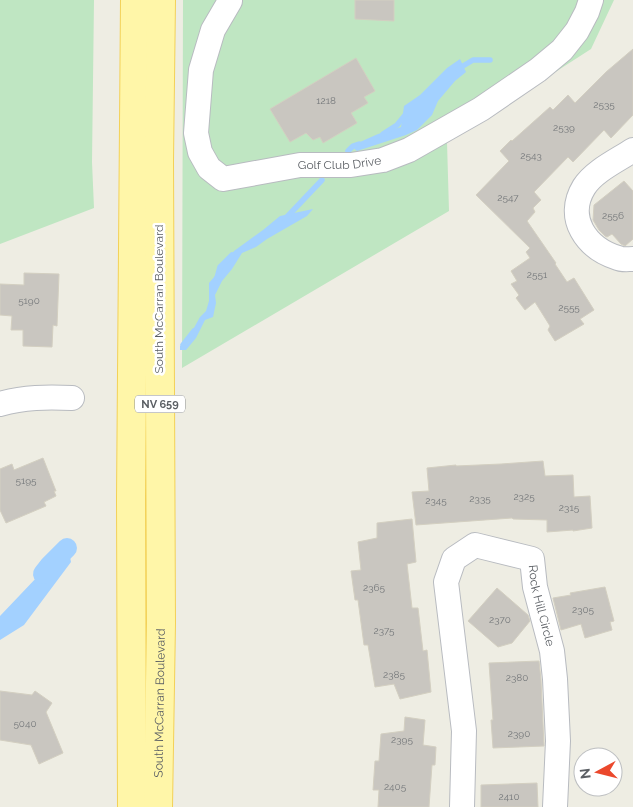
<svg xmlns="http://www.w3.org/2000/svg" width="633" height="807" viewBox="0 0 633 807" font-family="Raleway,sans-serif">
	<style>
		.green { fill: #bfe6c2 }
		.water { fill: #a3d1ff }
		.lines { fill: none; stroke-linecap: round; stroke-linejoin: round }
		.stream { stroke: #a3d1ff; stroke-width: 5.5 }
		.canal { stroke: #a3d1ff; stroke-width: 20 }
		.building { fill: #c9c6c0; stroke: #d3cfc1 }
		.minor-casing { stroke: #b8bbc0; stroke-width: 26 }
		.major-casing { stroke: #f3d158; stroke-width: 30 }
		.minor { stroke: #fff; stroke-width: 24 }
		.major { stroke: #fff6a8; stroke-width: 28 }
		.labels { text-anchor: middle; stroke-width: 5; stroke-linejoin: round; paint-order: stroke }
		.number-label { font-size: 10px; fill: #76797b }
		.shield { fill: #fff; stroke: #8c8f92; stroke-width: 1 }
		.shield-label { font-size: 11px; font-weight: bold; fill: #5b5f64 }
		.street-label { font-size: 12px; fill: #5b5f64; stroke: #fff }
	</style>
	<rect width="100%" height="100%" fill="#eeede3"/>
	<path class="green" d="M0,0H94L92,162L94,208L0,244Z
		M183,0H614L591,49L447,142L449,211L182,368Z"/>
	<path class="water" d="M460,59L466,72L455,81L438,101L432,115L417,130L406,135L357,151L351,146L378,134L401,127L404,106L420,95L447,68Z
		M313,209L307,216L267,239L256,247L242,253L232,269L222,281L215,295L216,303L213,317L205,320L196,338L186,350H180V346H185L189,342L190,335L200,317L206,311L209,301V283L220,270L234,251L263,230L280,216Z
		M69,550L74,554L70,557L71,562L24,625L0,640V616L58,555L66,554Z"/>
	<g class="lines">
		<path class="stream" d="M458,69L473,60H490
			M383,134L397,125L406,114
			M348,151L353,146L359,144
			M285,219L322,180
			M217,278L220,267L232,255
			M183,345L194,331"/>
		<path class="canal" d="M43,574L50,565L67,548"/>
	</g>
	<path class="building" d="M355,0H394V21L355,19Z
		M633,49V115L611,138L604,130L573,162L568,157L534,192L541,200L533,208L535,212L527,221L556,263L555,264L567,282L574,278L594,310L580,319L584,324L555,341L548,330L550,326L535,302L525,310L516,298L519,295L511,284L517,281L511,271L530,258L526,252L530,248L476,195L509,161L500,151L511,140L512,141L550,107L553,110L568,95L575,103L606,72Z
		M356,58L375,91L364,97L368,103L351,113L357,123L323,143L320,137L313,140L306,133L290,142L270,109Z
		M624,181L633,191V239L625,246L621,244L612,234L607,237L605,236L599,230L593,220L594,205Z
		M24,273L59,274L57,326L53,325L52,347L23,346V330H11L12,316L0,315V284L24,285Z
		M43,458L56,491H54L56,496L44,502L46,506L6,523L0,510V469L12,464L14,470Z
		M543,461L545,476L573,475L574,497L590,496L592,528L573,531V530L547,532V520L513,519L512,518L416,525L412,492L429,491L427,468L456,465V466L501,464Z
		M412,519L416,562L407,564L412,608H418L423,651L427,650L431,692L400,699L394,684L375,687L368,645H364L358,600H355L351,571L361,570L358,542L377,538V523Z
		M605,587L614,621L610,622L612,630L585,638L581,624L561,630L553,598L571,595L570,593Z
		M497,588L528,615L530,621L512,643L498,647L468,621Z
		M539,661L541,680L544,746L493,748L491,720H493L489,663Z
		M0,691L32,695L35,691L52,703L46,712L63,753L39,764L31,745L0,740Z
		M405,717L425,720L423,745L436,747L435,765H432L429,807H378L379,790H373L375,761H379L381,734L404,731Z
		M537,783L538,807H481V785Z"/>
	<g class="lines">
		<defs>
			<g id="minor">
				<path id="s1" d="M230,1L213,30L201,70L196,133L200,152L209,168L223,179L300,165H351L383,160L409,150L481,109L538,70L562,50L577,31L587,12L591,0"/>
				<path d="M633,150C618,160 594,171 584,187C565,218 586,248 618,258C622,260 628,259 633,259"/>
				<path d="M0,404C24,397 47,397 72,398"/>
				<path id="s2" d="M462,807L464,731L446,582L454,559L475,545L532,559L535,587L552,651L555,679L558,741L555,807"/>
			</g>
			<g id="major">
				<path d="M132,807L131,499L135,0"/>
				<path id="s3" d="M158,807L161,623L159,161L161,0"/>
			</g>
		</defs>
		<use href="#minor" class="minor-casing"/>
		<use href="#major" class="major-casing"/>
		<use href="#minor" class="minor"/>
		<use href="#major" class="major"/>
	</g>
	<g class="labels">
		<g class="number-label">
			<text x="326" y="104">1218</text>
			<text x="604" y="108">2535</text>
			<text x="564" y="131">2539</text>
			<text x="531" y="159">2543</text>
			<text x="508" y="201">2547</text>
			<text x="613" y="219">2556</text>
			<text x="537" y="278">2551</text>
			<text x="29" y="304">5190</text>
			<text x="569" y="311">2555</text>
			<text x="26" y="484">5195</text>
			<text x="524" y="500">2325</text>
			<text x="480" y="502">2335</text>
			<text x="436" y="504">2345</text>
			<text x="569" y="511">2315</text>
			<text x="374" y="591">2365</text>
			<text x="583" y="613">2305</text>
			<text x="500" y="623">2370</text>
			<text x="384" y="634">2375</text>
			<text x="394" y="678">2385</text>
			<text x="517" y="681">2380</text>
			<text x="25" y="727">5040</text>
			<text x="519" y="737">2390</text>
			<text x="402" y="743">2395</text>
			<text x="395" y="790">2405</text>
			<text x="509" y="800">2410</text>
		</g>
		<rect class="shield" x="135" y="395.5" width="50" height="17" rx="4"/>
		<g class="shield-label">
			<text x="160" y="408">NV 659</text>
		</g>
		<g class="street-label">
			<text dy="4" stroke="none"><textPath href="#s1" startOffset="312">Golf Club Drive</textPath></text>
			<text transform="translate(159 299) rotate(-90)" y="4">South McCarran Boulevard</text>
			<text dy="4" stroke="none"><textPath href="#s2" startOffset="382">Rock Hill Circle</textPath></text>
			<text dy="4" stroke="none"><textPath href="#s3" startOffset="104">South McCarran Boulevard</textPath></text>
		</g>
	</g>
	<g transform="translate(598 772) rotate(263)"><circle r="24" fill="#ffffff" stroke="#bdbfc1"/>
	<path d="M0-4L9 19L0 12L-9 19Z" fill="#eb482c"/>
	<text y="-8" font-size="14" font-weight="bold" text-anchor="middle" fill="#5b5f64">N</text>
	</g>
</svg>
